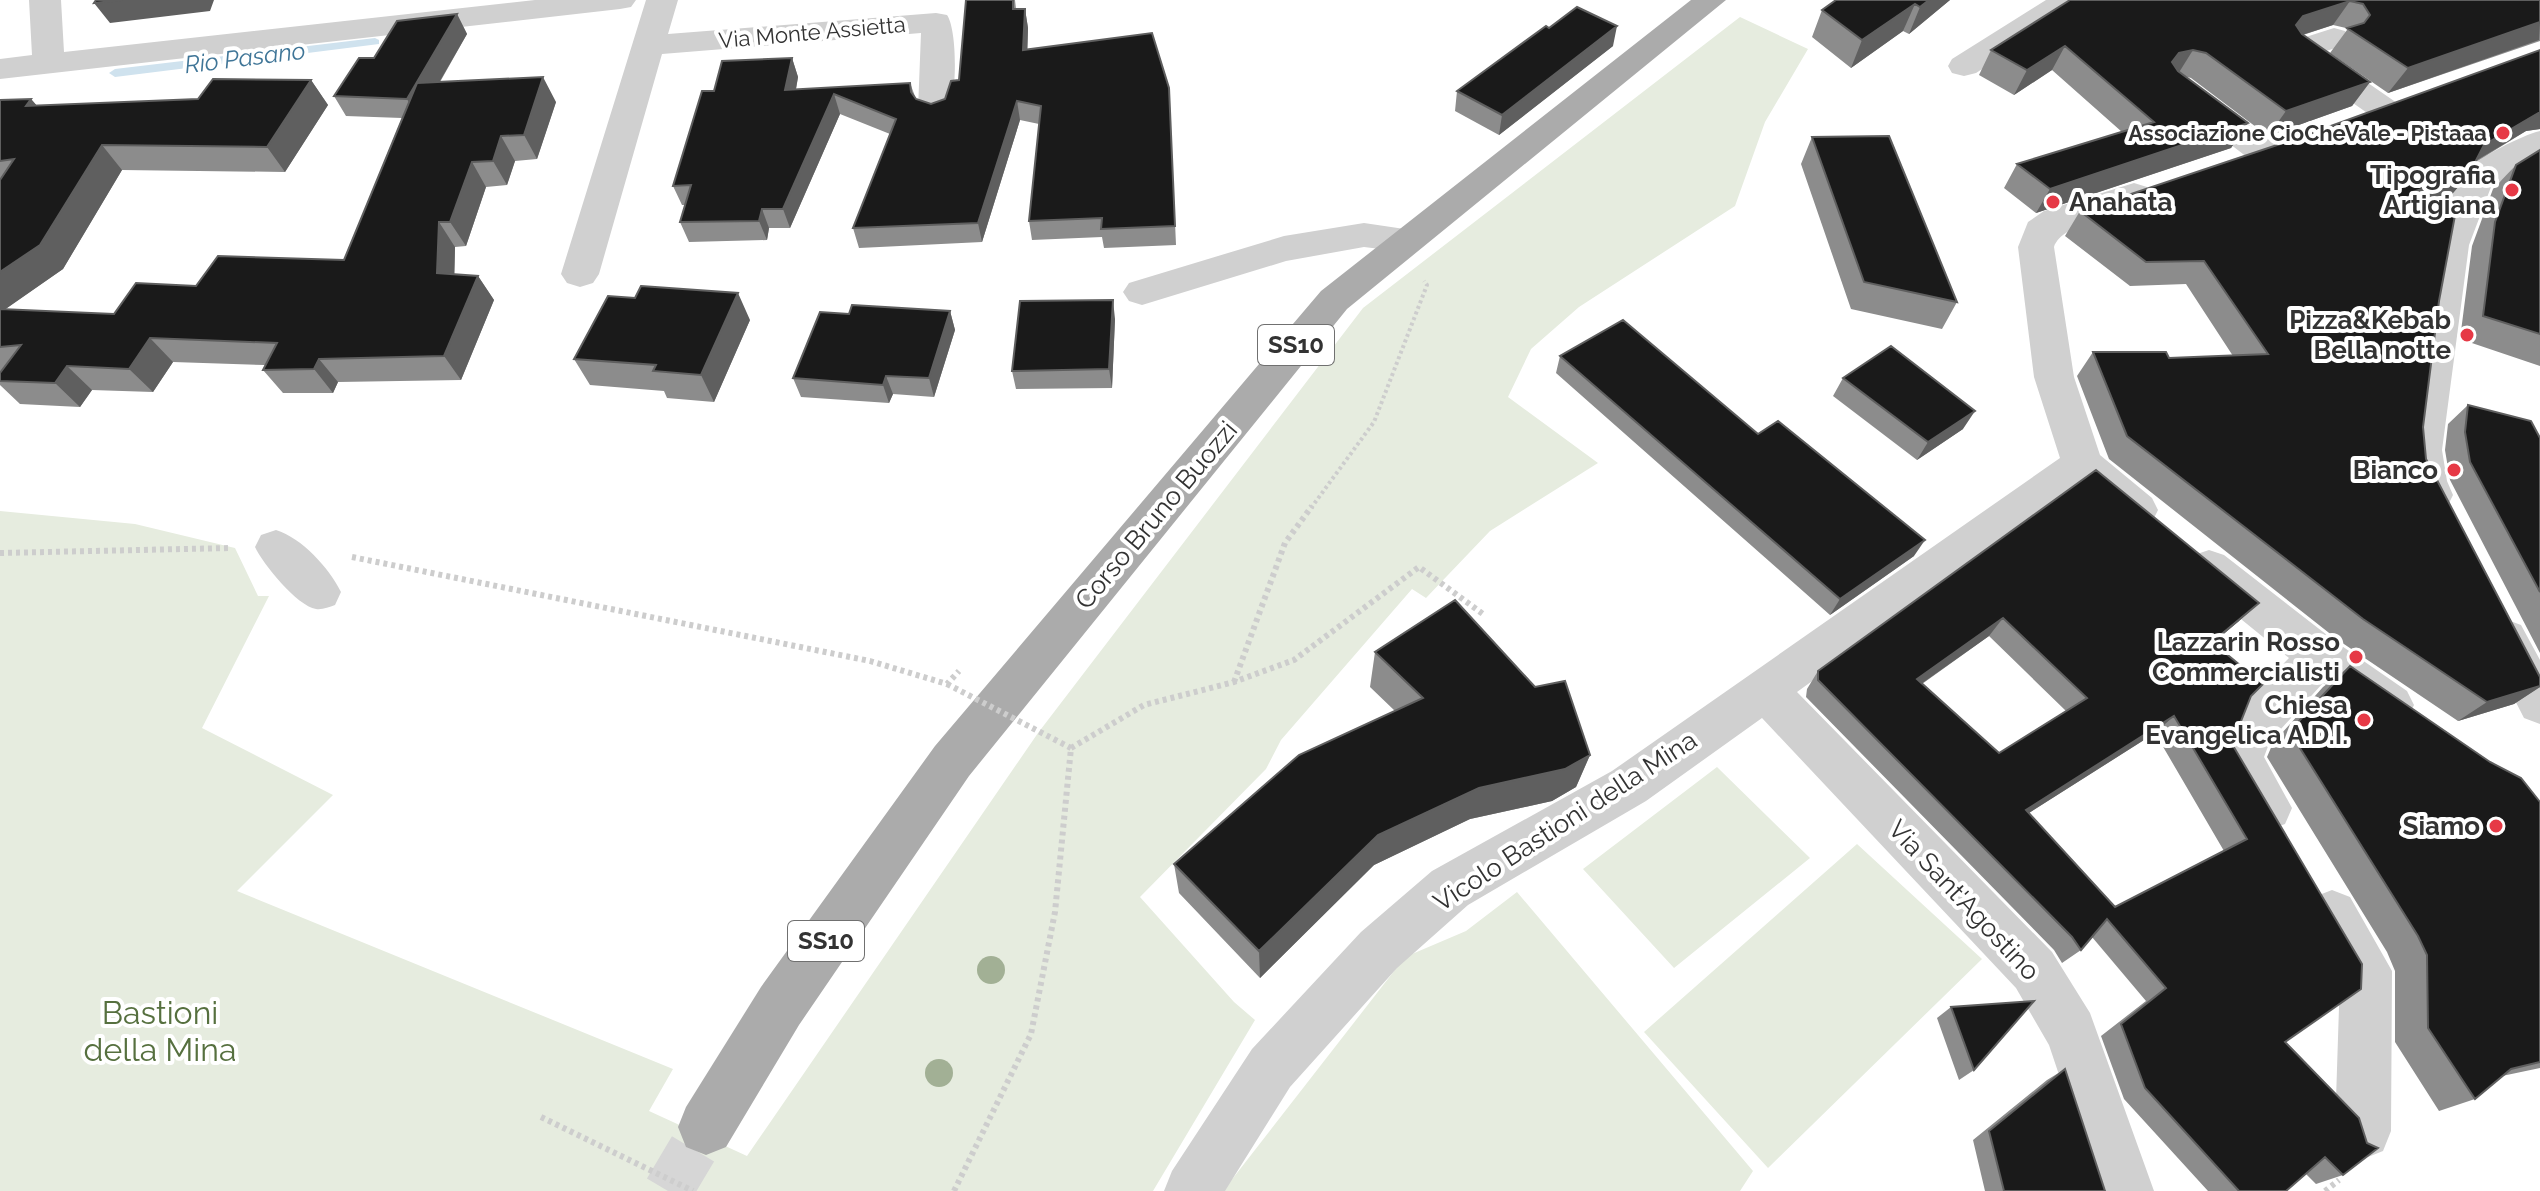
<svg xmlns="http://www.w3.org/2000/svg" width="2540" height="1191" viewBox="0 0 2540 1191" font-family="Raleway,sans-serif">
	<style>
		.green { fill: #e6ecdf }
		.lines { fill: none; stroke-linecap: round; stroke-linejoin: round }
		.stream { fill: #cfe2ee; fill-rule: evenodd }
		.major-tunnel { stroke: #d6d6d6; stroke-width: 49; stroke-dasharray: 49 24; stroke-linecap: butt }
		.path-far1 { stroke: #cdcdcd; stroke-width: 4; stroke-dasharray: 3 3; stroke-linecap: butt }
		.path { stroke: #cdcdcd; stroke-width: 6; stroke-dasharray: 4 4; stroke-linecap: butt }
		.minor { fill: #d0d0d0; fill-rule: evenodd }
		.major { fill: #ababab; fill-rule: evenodd }
		.path-bridge { stroke: #cdcdcd; stroke-width: 6; stroke-dasharray: 4 4; stroke-linecap: butt }
		.tree { fill: #a2b095 }
		.wall { fill: #8c8c8c; fill-rule: evenodd }
		.shaded-wall { fill: #5f5f5f }
		.building { fill: #1a1a1a; stroke: #5f5f5f; stroke-width: 2; fill-rule: evenodd }
		.poi-dot { fill: #e63946; stroke: #fff; stroke-width: 3 }
		.labels { text-anchor: middle; stroke-width: 8; stroke-linejoin: round; paint-order: stroke }
		.far-street-label { font-size: 22px; fill: #333; stroke: #fff }
		.far-poi-label { font-size: 22px; font-weight: bold; fill: #333; stroke: #fff; text-anchor: end }
		.far-water-label { font-size: 24px; font-style: italic; fill: #3f7597; stroke: #fff }
		.shield { fill: #fff; stroke: #707070; stroke-width: 2 }
		.shield-label { font-size: 24px; font-weight: bold; fill: #333 }
		.poi-label { font-size: 26px; font-weight: bold; fill: #333; stroke: #fff; text-anchor: end }
		.street-label { font-size: 26px; fill: #333; stroke: #fff }
		.near-park-label { font-size: 32px; fill: #56703f; stroke: #fff }
	</style>
	<rect width="100%" height="100%" fill="#fff"/>
	<path class="green" d="M1740,17L1808,49L1765,122L1735,206L1579,307L1531,349L1508,397L1598,463L1490,531L1426,598L1412,589L1281,740L1266,769L1140,897L1234,1002L1255,1020L1153,1191H0V511L135,524L235,548L258,596H269L202,728L333,795L237,891L673,1069L649,1111L747,1156L1038,733L1363,308Z
		M1717,767L1810,858L1674,968L1583,869Z
		M1857,844L1982,959L1768,1168L1644,1032Z
		M1517,892L1753,1171L1740,1191H1223L1405,957L1466,931Z"/>
	<g class="lines">
		<path class="stream" d="M375,38L379,40V44L115,77L109,73L115,69Z"/>
		<path class="major-tunnel" d="M668,1191L706,1127"/>
		<path class="path-far1" d="M1311,508L1374,422L1427,285L1424,281"/>
		<path class="path" d="M0,553L231,548
			M352,557L870,661L947,684L959,671
			M1234,682L1285,543L1312,506
			M541,1117L693,1191
			M954,1191L1031,1034L1055,912L1071,748L1144,705L1234,682L1294,660L1419,567L1483,614
			M2325,1191L2339,1180"/>
		<path class="minor" d="M29,0H61L64,52L535,0H636L631,7L620,9L0,79V59L32,55Z
			M646,0H678L668,34L936,13L947,15C958,31 957,102 947,117L935,121L923,117L918,110L921,33L662,54L599,274L593,283L580,287L567,283L561,274Z
			M2046,0H2084L2079,7L1976,73L1964,76L1952,73L1948,66L1952,59Z
			M2334,28L2345,31L2350,38L2345,45L2323,52L2397,103L2402,110L2397,117L2385,121L2373,117L2287,57L2282,50L2287,43Z
			M2193,89L2205,92L2276,145L2281,153L2276,161L2264,164L2252,161L2181,106L2176,99L2181,92Z
			M2540,131V157L2491,187L2469,245L2442,450L2447,481L2453,495L2447,507L2432,511L2417,507C2407,488 2404,471 2402,450C2410,397 2429,202 2465,171C2480,157 2520,136 2540,131Z
			M2134,183L2147,187L2152,195L2147,203C2123,211 2062,223 2054,247L2074,377L2100,455L2152,498L2158,510L2152,522C2122,532 2103,505 2081,487L1797,692L2052,952L2090,1013L2154,1191H2098L2049,1045L2016,988L1762,718L1646,801L1468,905L1397,968L1290,1087L1225,1191H1164L1172,1171L1252,1049L1361,932L1432,871L1612,771L2060,458L2034,377L2018,247L2028,222L2044,211Z
			M1364,223L1418,231L1423,240L1418,249L1405,252L1364,247L1286,261L1142,305L1129,301L1123,292L1129,283L1284,236Z
			M276,530C302,538 329,568 341,592L335,605C329,607 322,610 316,609C297,606 263,564 255,547L261,535Z
			M2209,550L2224,555L2336,642L2407,691L2414,705L2407,719L2391,725L2375,719L2323,683L2270,741L2264,757L2292,808L2285,824L2268,830L2251,824L2215,759L2234,714L2289,658L2194,581L2187,568L2194,555Z
			M2505,619L2521,625L2540,660V724L2524,718L2483,638L2489,625Z
			M2332,890L2350,897L2392,971L2391,1131L2383,1151L2363,1159L2343,1151L2335,1131L2340,976L2307,914L2314,897Z"/>
		<path class="major" d="M1691,0H1726L1347,309L969,776L799,1025L726,1147L706,1155L686,1147L678,1127L686,1107L761,987L935,746L1321,291Z"/>
		<path class="path-bridge" d="M947,684L1071,748"/>
	</g>
	<g class="tree">
		<circle cx="991" cy="970" r="14"/>
		<circle cx="939" cy="1073" r="14"/>
	</g>
	<path class="wall" d="M966,0H1015L1016,9H1025L1028,28L1027,49L1170,108L1176,245L1104,248L1102,237L1032,240L1029,221L1039,124L1020,120L982,242L859,248L853,228L890,134L840,114L790,228H769L767,240L689,242L680,222L685,205H682L673,186L714,91L792,58L798,77L796,90L910,83L916,99L931,104L945,99L959,80Z
		M1950,0L1909,34L1903,31L1851,68L1812,37L1822,10Z
		M2070,0H2540V41L2388,93L2330,53L2347,30L2346,28L2333,25L2303,35L2370,82L2352,106L2268,136L2191,78L2184,76L2248,123L2231,148L2036,213L2004,188L2017,164L2122,132L2052,70L2014,95L1979,75L1991,50Z
		M457,14L467,34L440,82L556,102L537,159L515,161L507,185L486,187L466,246L455,247L454,274L478,276L494,300L461,380L338,382L333,393H283L263,370L265,365L173,362L153,392L92,390L80,407L20,404L0,385V100L31,99L37,106L198,99L311,80L328,105L285,172L122,170L63,269L5,309L114,314L196,286L344,260L402,118L346,116L334,96L374,58Z
		M1549,28L1613,46L1499,135L1455,111L1457,91Z
		M2540,50V129L2526,131L2476,162L2469,174L2448,199L2409,211L2439,301L2423,427L2426,459L2540,677V687L2514,704L2458,721L2338,640L2109,459L2077,376L2093,352L2169,358L2233,356L2186,284L2130,286L2065,236L2080,211L2295,139Z
		M1812,137L1957,302L1942,329L1851,309L1801,164Z
		M2540,150V366L2460,339L2472,246L2493,189L2516,165Z
		M950,311L955,330L934,397L893,394L889,403L801,397L793,378L849,314Z
		M1115,319L1112,388L1016,389L1012,371Z
		M750,320L714,402L667,398L664,391L590,385L574,359Z
		M1560,356L1758,434L1914,556L1830,615L1556,373Z
		M1843,378L1963,429L1917,460L1833,396Z
		M2468,405L2540,438V653L2450,480L2445,450L2448,424Z
		M2096,470L2239,621L2213,643L2251,696L2232,744L2285,1042L2343,1175L2316,1184L2306,1174L2286,1191H2208L2124,1099L2101,1036L2146,1001L2092,937L2081,950L2062,963L2054,950L1806,697L1807,689L1818,671ZM1989,636L2066,711L1999,753L1922,684ZM2155,733L2224,851L2115,907L2029,813Z
		M1375,652L1590,755L1576,787L1552,801L1470,819L1374,865L1260,978L1179,893L1174,864L1395,711L1370,687Z
		M2350,666L2540,802V1068L2502,1076L2475,1099L2439,1111L2395,1042V971L2387,952L2267,757L2273,743L2323,687Z
		M1951,1007L1974,1070L1959,1080L1937,1018Z
		M2065,1069L2105,1191H1985L1973,1140L2047,1080Z"/>
	<path class="shaded-wall" d="M122,0H214L210,11L110,23L94,3Z
		M1929,0H1950L1909,34L1920,7Z
		M2350,1L2333,25L2286,40L2303,16Z
		M1915,4L1903,31L1851,68L1862,40Z
		M1025,9L1028,28L1027,69L1023,50Z
		M457,14L467,34L418,119L407,99Z
		M2540,22L2539,40L2388,93L2408,68Z
		M1617,26L1613,46L1499,135L1502,115Z
		M2065,46L2052,70L2014,95L2027,70Z
		M2193,50L2178,74L2172,62L2179,53Z
		M792,58L798,77L792,110L785,90Z
		M543,77L556,102L537,159L524,135Z
		M311,80L328,105L285,172L267,147Z
		M2370,82L2352,106L2268,136L2286,111Z
		M834,94L840,114L790,228L783,209Z
		M31,99L53,124L26,106Z
		M1017,101L1020,120L982,242L978,223Z
		M2540,112V129L2526,131L2462,169L2484,145Z
		M2248,123L2231,148L2036,213L2050,189Z
		M501,136L515,161L507,185L493,161Z
		M102,145L122,170L63,269L0,313V272Z
		M472,162L486,187L466,246L450,222Z
		M2469,174L2448,199L2391,216L2412,192Z
		M762,209L769,228L767,240L759,221Z
		M439,222L455,247L454,297L437,273Z
		M478,276L494,300L461,380L444,356Z
		M738,293L750,320L714,402L701,375Z
		M1113,300L1115,319L1112,388L1109,369Z
		M950,311L955,330L934,397L929,378Z
		M150,338L173,362L153,392L129,369Z
		M319,359L338,382L333,393L314,369Z
		M67,366L92,390L80,407L55,383Z
		M886,376L893,394L889,403L883,385Z
		M1975,411L1963,429L1917,460L1928,442Z
		M1925,540L1914,556L1830,615L1840,599Z
		M2259,603L2239,621L2194,659L2212,642Z
		M2003,618L1989,636L1904,696L1917,679Z
		M2540,686V687L2514,704L2458,721L2487,702Z
		M2174,716L2155,733L2010,825L2026,810Z
		M1590,755L1576,787L1552,801L1470,819L1374,865L1260,978L1259,951L1378,835L1479,788Z"/>
	<path class="building" d="M96,0H122L94,3Z
		M966,0H1013V9H1025L1023,50L1152,33L1169,88L1175,226L1101,229L1102,218L1029,221L1041,106L1017,101L978,223L853,228L896,119L834,94L783,209H762L759,221L680,222L691,185L673,186L702,91H714L722,61L792,58L785,90L910,83L911,92L916,99L931,104L945,99L951,81L959,80Z
		M1836,0H1929L1920,7L1915,4L1862,40L1822,10Z
		M2070,0H2540V22L2408,68L2347,28L2364,23L2370,15L2363,4L2350,1L2303,16L2296,25L2302,34L2370,82L2286,111L2206,53L2193,50L2179,53L2172,62L2178,71L2248,123L2050,189L2017,164L2154,122L2065,46L2027,70L1991,50Z
		M1577,7L1617,26L1502,115L1457,91L1546,26L1549,28Z
		M457,14L407,99L334,96L359,58H374L397,21Z
		M2540,50V112L2484,145L2469,174L2412,192L2405,202L2410,214L2426,219L2456,210L2439,301L2423,427L2426,459L2540,677V686L2487,702L2363,619L2127,436L2093,352H2166L2169,358L2268,354L2204,261L2146,262L2080,211L2295,139Z
		M543,77L524,135L501,136L493,161L472,162L450,222H439L437,273L478,276L444,356L319,359L314,369L263,370L277,343L150,338L129,369L67,366L55,383L0,381V373L21,345L0,347V309L114,314L136,283L196,286L218,256L344,260L417,83Z
		M213,79L311,80L267,147L102,145L40,245L0,272V180L14,159L0,161V100L31,99L26,106L198,99Z
		M1889,136L1957,302L1864,282L1812,137Z
		M2540,150V334L2483,316L2495,222L2516,165Z
		M641,286L738,293L701,375L653,371L656,365L574,359L608,296L635,298Z
		M1113,300L1109,369L1012,371L1020,301Z
		M852,305L950,311L929,378L886,376L883,385L793,378L820,312L849,314Z
		M1623,320L1758,434L1778,421L1925,540L1840,599L1560,356Z
		M1891,346L1975,411L1928,442L1843,378Z
		M2468,405L2531,421L2540,438V592L2470,462L2465,432Z
		M2096,470L2259,603L2212,642L2263,684L2251,696L2232,744L2362,964L2361,989L2285,1042L2359,1118L2367,1143L2378,1148L2343,1175L2325,1157L2286,1191H2239L2145,1088L2121,1024L2166,988L2107,919L2081,950L2072,937L1818,680V671ZM2003,618L2087,698L1999,753L1917,679ZM2174,716L2247,839L2115,907L2026,810Z
		M1455,600L1535,687L1565,681L1590,755L1565,769L1479,788L1378,835L1259,951L1174,864L1299,755L1423,698L1375,652Z
		M2350,666L2490,762L2521,778L2540,802V1062L2511,1069L2475,1099L2428,1028L2427,955L2418,936L2293,737L2298,722Z
		M2034,1001L1974,1070L1951,1007Z
		M2065,1069L2105,1191H2004L1989,1131Z"/>
	<g class="poi-dot">
		<circle cx="2503" cy="133" r="8"/>
		<circle cx="2512" cy="190" r="8"/>
		<circle cx="2053" cy="202" r="8"/>
		<circle cx="2467" cy="335" r="8"/>
		<circle cx="2454" cy="470" r="8"/>
		<circle cx="2356" cy="657" r="8"/>
		<circle cx="2364" cy="720" r="8"/>
		<circle cx="2496" cy="826" r="8"/>
	</g>
	<g class="labels">
		<g class="far-street-label">
			<text transform="translate(812 32) rotate(-5)" y="8">Via Monte Assietta</text>
		</g>
		<g class="far-poi-label">
			<text x="2487" y="141">Associazione CioCheVale - Pistaaa</text>
		</g>
		<g class="far-water-label">
			<text transform="translate(245 58) rotate(-7)" y="8">Rio Pasano</text>
		</g>
		<g class="shield">
			<rect x="1258" y="325" width="76" height="40" rx="6"/>
			<rect x="788" y="921" width="76" height="40" rx="6"/>
		</g>
		<g class="shield-label">
			<text x="1296" y="353">SS10</text>
			<text x="826" y="949">SS10</text>
		</g>
		<g class="poi-label">
			<text x="2496" y="184">Tipografia<tspan x="2496" dy="30">Artigiana</tspan></text>
			<text x="2069" y="211" text-anchor="start">Anahata</text>
			<text x="2451" y="329">Pizza&amp;Kebab<tspan x="2451" dy="30">Bella notte</tspan></text>
			<text x="2438" y="479">Bianco</text>
			<text x="2340" y="651">Lazzarin Rosso<tspan x="2340" dy="30">Commercialisti</tspan></text>
			<text x="2348" y="714">Chiesa<tspan x="2348" dy="30">Evangelica A.D.I.</tspan></text>
			<text x="2480" y="835">Siamo</text>
		</g>
		<g class="street-label">
			<text transform="translate(1156 515) rotate(-50)" y="9">Corso Bruno Buozzi</text>
			<text transform="translate(1565 821) rotate(-33)" y="9">Vicolo Bastioni della Mina</text>
			<text transform="translate(1964 900) rotate(47)" y="9">Via Sant'Agostino</text>
		</g>
		<g class="near-park-label">
			<text x="160" y="1024">Bastioni<tspan x="160" dy="37">della Mina</tspan></text>
		</g>
	</g>
</svg>
